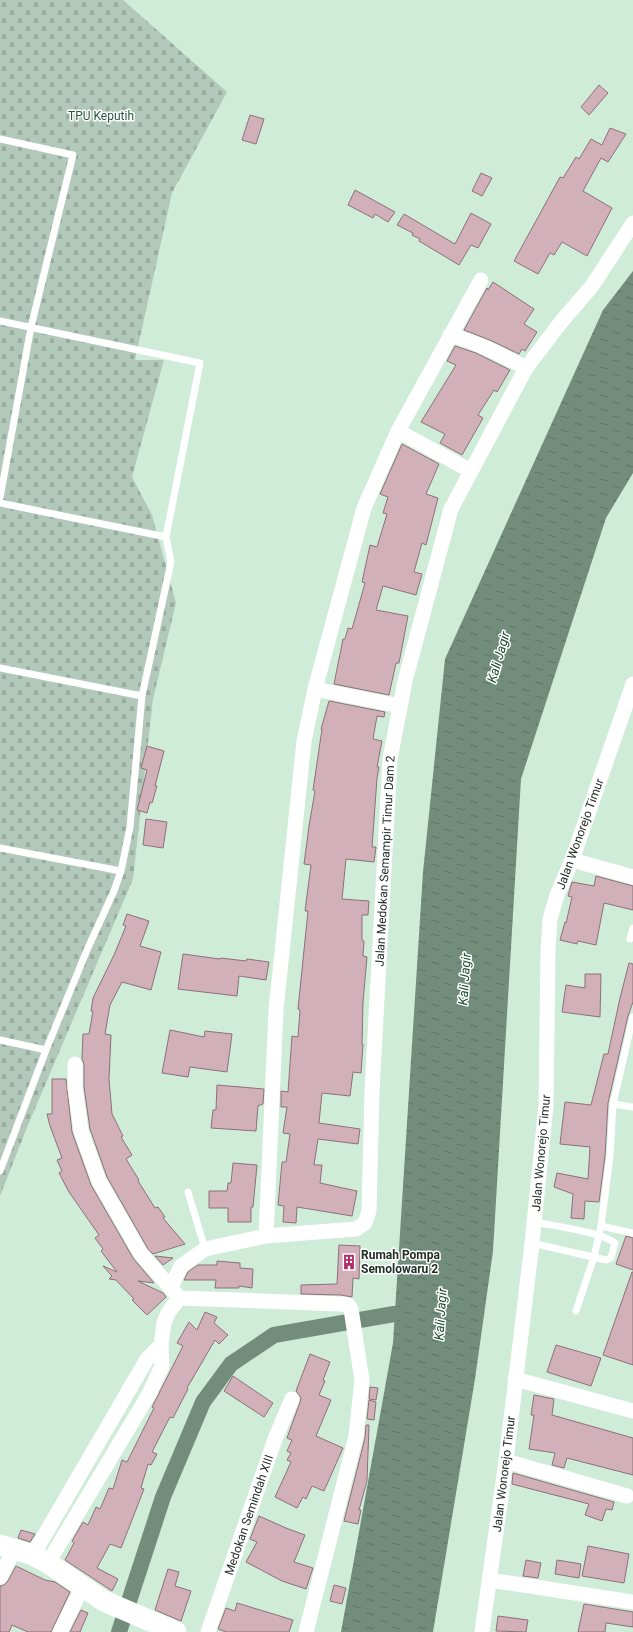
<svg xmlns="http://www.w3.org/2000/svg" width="633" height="1632" viewBox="0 0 633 1632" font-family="Roboto,sans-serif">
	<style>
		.cemetery { fill: url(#cemetery-stones) }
		.water { fill: url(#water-ripples) }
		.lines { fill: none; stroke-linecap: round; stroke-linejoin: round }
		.canal { stroke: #728d7c; stroke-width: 16 }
		.building { fill: #d1b0ba; stroke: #8d7079 }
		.lane { stroke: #fff; stroke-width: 7 }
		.street { stroke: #fff; stroke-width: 15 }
		.secondary { stroke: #fff; stroke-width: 21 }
		.labels { text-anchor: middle; stroke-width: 3; stroke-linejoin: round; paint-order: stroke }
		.park-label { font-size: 12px; fill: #26573d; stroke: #fff }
		.street-label { font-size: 12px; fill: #222d26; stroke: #fff }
		.poi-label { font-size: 12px; font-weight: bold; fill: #222d26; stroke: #fff; text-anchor: start }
		.water-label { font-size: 13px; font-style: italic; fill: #1a4c32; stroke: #fff }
	</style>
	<defs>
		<pattern id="cemetery-stones" width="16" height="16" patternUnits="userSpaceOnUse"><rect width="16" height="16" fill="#b2c8ba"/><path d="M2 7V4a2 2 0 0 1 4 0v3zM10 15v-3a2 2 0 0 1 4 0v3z" fill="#99aca0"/></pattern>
		<pattern id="water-ripples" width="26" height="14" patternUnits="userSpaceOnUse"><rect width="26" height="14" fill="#728d7c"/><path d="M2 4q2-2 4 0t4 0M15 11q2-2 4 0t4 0" fill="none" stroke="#5d7465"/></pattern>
	</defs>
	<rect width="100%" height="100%" fill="#cfecd9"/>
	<path class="cemetery" d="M0,0H123L227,92L172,193L135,360H164L132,477L152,515L176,603L153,699L133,879L28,1125L0,1196Z"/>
	<path class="water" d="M633,271V473L606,518L521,779L493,1251L475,1379L433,1632H341L393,1343L423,872L445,659L603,310Z"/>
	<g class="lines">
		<path class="canal" d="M119,1632L163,1497L203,1402L231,1364L274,1335L394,1314"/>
	</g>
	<path class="building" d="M599,85L608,93L589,115L581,107Z
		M250,115L264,119L256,144L242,140Z
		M610,128L626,134L608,162L601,158L583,191L612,208L587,256L562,242L554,255L550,253L538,274L514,261L560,177L563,178L576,157L579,159L591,139L602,145Z
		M481,173L492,178L482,196L472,191Z
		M355,190L395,212L388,222L375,214L373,218L348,205Z
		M471,213L491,224L478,248L471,245L459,265L419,241L420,239L412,235L413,233L397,225L404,214L455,244Z
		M493,282L534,309L524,324L537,332L525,351L522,349L519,354L492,341L464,330L487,288L488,290Z
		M455,346L476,353L510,370L497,392L494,390L478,415L483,418L462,455L440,443L445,434L421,422L456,365L447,361Z
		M402,444L439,464L426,494L438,498L426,545L422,543L414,572L422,574L416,595L383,586L376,610L408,616L399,663H396L389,695L334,684L343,639H345L348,628L352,629L365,583L362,582L370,545L377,547L387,514L383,513L388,497L380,494Z
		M329,701L385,712L384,717L377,716L373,739L382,741L377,767H379L377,778L372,847H376L374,862L346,859L342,899L369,901L368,915H362V940L364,941L363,956L367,957L363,1002L362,1044H363L361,1073L353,1072L350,1096L322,1093L319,1123L360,1129L358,1144L318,1139L314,1165H322L320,1183L357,1191L352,1216L297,1207L296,1223L283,1222L284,1206L278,1205L282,1162H286L290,1134L283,1133L287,1107H281V1091L288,1092L292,1036L298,1037L300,1010L298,1009L308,911H305L311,865L304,864L309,826L315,791L313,790L322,729H321Z
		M147,746L164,751L155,786H157L152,803L150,802L147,813L137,810L147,770L141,768Z
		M146,819L167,822L163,848L143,845Z
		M596,876L633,886V910L604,903L596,945L578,941L577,944L560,940L565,922L566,923L572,897L568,896L572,882L594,886Z
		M127,914L149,921L140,946L161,952L151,990L122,982L110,1005L105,1034L111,1035L109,1079L112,1114L123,1136L121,1137L132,1155L126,1159L139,1180L138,1181L155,1208L158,1207L165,1217L163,1218L185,1244L153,1254L148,1249L107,1177L90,1129L84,1087V1064L82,1059L83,1034H89L93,1011H91L93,998L114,955L126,926L123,925Z
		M183,954L220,959L221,958L246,961L247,959L269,962L266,980L239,976L237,996L178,989Z
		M629,963L633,964V1002L628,1016L608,1103L605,1156L599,1202L585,1201L584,1219L571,1218L573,1194L554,1187L557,1173L588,1179L590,1147L560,1144L565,1102L591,1105L604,1054H608L620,998Z
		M585,974H601L600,1017L562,1012L566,985L585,988Z
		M170,1030L204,1037L205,1031L232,1034L227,1072L190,1067L188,1077L162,1073Z
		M52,1079H66L72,1132L91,1185L133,1258L154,1283L138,1281L163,1293L166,1297L147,1315L132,1300L134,1299L116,1280L109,1279L112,1276L103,1266L117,1272L101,1251L103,1249L95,1238L99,1235L69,1192L59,1173L62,1171L57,1160L62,1158L50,1126L47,1114H52Z
		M217,1085L264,1089L263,1104L258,1106L256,1131L211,1128L213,1110H216Z
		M233,1163L257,1165L253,1207H251V1222H228V1208H209V1191H227L228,1183H231Z
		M626,1236L633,1238V1270L616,1264Z
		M339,1245L360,1246L359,1279L353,1278L352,1297L341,1295L301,1294V1285L337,1284Z
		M155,1256L173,1258L163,1265Z
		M217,1261L240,1263V1268L253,1269L252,1288L239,1286V1288H215L216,1280H184L188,1272L198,1265H217Z
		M632,1272H633V1365L603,1355Z
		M205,1312L217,1317L214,1323L228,1335L219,1344L215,1340L187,1388L188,1389L173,1418L170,1417L152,1452L157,1454L151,1465L148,1464L141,1488L144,1489L121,1548L110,1544L97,1568L118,1579L112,1591L65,1560L74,1543L72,1541L83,1522L88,1525L96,1507L100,1509L109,1488L113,1489L122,1460L127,1462L154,1408L152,1407L183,1346L177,1343L189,1322L197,1330Z
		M556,1345L601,1358L591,1386L547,1372Z
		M310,1354L330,1362L323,1380L325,1381L319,1395L331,1400L316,1436L343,1448L324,1491L312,1486L306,1499L303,1497L297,1508L275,1497L291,1462L287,1460L291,1453L287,1451L292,1440L287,1438L300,1402L301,1398L296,1391Z
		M233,1376L273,1403L264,1417L224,1391Z
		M370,1387L378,1388L376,1400L369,1399Z
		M534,1395L554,1399L552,1415L633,1438V1475L567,1458L564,1468L552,1465L555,1453L529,1449L534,1415H531Z
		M369,1400L376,1402L374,1420L367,1419Z
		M366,1425H369L367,1481L359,1510H361L358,1524L344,1521L365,1438Z
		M513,1473L614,1502L612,1510L606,1509L602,1521L585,1515L589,1504L512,1484Z
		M259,1516L286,1528L305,1535L294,1562L313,1568L306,1589L282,1581L246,1562L257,1542L250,1539Z
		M21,1530L35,1534L30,1542L18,1538Z
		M588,1546L629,1554L624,1583L582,1576Z
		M526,1560L541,1563L538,1578L523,1576Z
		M557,1560L581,1564L579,1578L555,1574Z
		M16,1566L45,1580L55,1582L70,1592L51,1632H28L12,1625L9,1632H0V1586L4,1585L8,1581Z
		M168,1569L179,1572L175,1586L191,1591L181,1621L155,1610Z
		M334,1585L346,1588L342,1604L330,1601Z
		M237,1603L293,1620L289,1632H226L218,1629L226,1608L235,1611Z
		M584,1604L633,1612V1627L606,1623L605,1632H578Z
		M81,1610L88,1613L80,1632H70Z
		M498,1616L528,1620L526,1632L496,1631Z"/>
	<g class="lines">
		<path class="lane" d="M0,139L73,155L31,327L0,498
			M0,321L200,363L166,537L171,562L142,696L130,827L121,871L114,891L87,950L46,1050L0,1171
			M0,503L166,537
			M0,668L142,696
			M0,848L121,871
			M630,939L633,928
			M0,1040L46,1050
			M613,1104L633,1107
			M188,1192L205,1249
			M601,1226L633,1233
			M532,1243L606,1260L611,1258L615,1243C601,1232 554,1226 535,1222
			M576,1311L594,1257L601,1226L610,1156L613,1104L633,1017"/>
		<path class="street" d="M450,335C477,342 501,355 526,368
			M398,431L471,471
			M315,689L400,706
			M572,860L633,877
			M75,1064V1088L81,1131L99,1181L141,1254L176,1294
			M266,1236L276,1010L304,741L315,689L364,508L398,431L481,280
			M171,1287L181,1266L205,1249L266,1236L356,1229L365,1223L369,1211L372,1091L390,759L405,681L451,509L526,368L561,322L592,286L633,223
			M179,1298L341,1304L348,1305L351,1309L362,1380L356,1436L306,1632
			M515,1379L633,1411
			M506,1461L627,1496
			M33,1555L147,1359L161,1345
			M48,1563L149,1394L162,1366L161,1345L164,1323L168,1313L179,1298
			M0,1577L14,1550
			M490,1580L633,1602
			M60,1632L83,1586
			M208,1632L275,1439L292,1399
			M482,1632L506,1461L532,1243L546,1106L548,950L550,919L557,895L572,860L633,684"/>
		<path class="secondary" d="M0,1545L33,1555L48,1563L104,1601L176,1632"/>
	</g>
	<defs>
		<symbol id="building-bare" viewBox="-9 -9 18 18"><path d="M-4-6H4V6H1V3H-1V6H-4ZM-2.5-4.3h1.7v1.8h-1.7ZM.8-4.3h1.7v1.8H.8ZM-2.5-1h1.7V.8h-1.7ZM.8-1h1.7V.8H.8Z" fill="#b42b6a" stroke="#fff" stroke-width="2.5" paint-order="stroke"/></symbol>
	</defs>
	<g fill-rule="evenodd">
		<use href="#building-bare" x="338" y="1251" width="22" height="22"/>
	</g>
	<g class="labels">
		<g class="park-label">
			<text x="101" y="120">TPU Keputih</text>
		</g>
		<g class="street-label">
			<text transform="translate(580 834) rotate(-70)" y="4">Jalan Wonorejo Timur</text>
			<text transform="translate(385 861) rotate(-87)" y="4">Jalan Medokan Semampir Timur Dam 2</text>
			<text transform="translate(541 1153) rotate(-85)" y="4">Jalan Wonorejo Timur</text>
			<text transform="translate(504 1474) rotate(-83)" y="4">Jalan Wonorejo Timur</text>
			<text transform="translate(249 1515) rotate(-71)" y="4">Medokan Semindah XIII</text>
		</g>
		<g class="poi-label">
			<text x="361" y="1259">Rumah Pompa<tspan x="361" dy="14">Semolowaru 2</tspan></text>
		</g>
		<g class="water-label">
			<text transform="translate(498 657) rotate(-74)" y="5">Kali Jagir</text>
			<text transform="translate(464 979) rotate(-86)" y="5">Kali Jagir</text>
			<text transform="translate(440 1314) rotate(-86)" y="5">Kali Jagir</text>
		</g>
	</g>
</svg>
